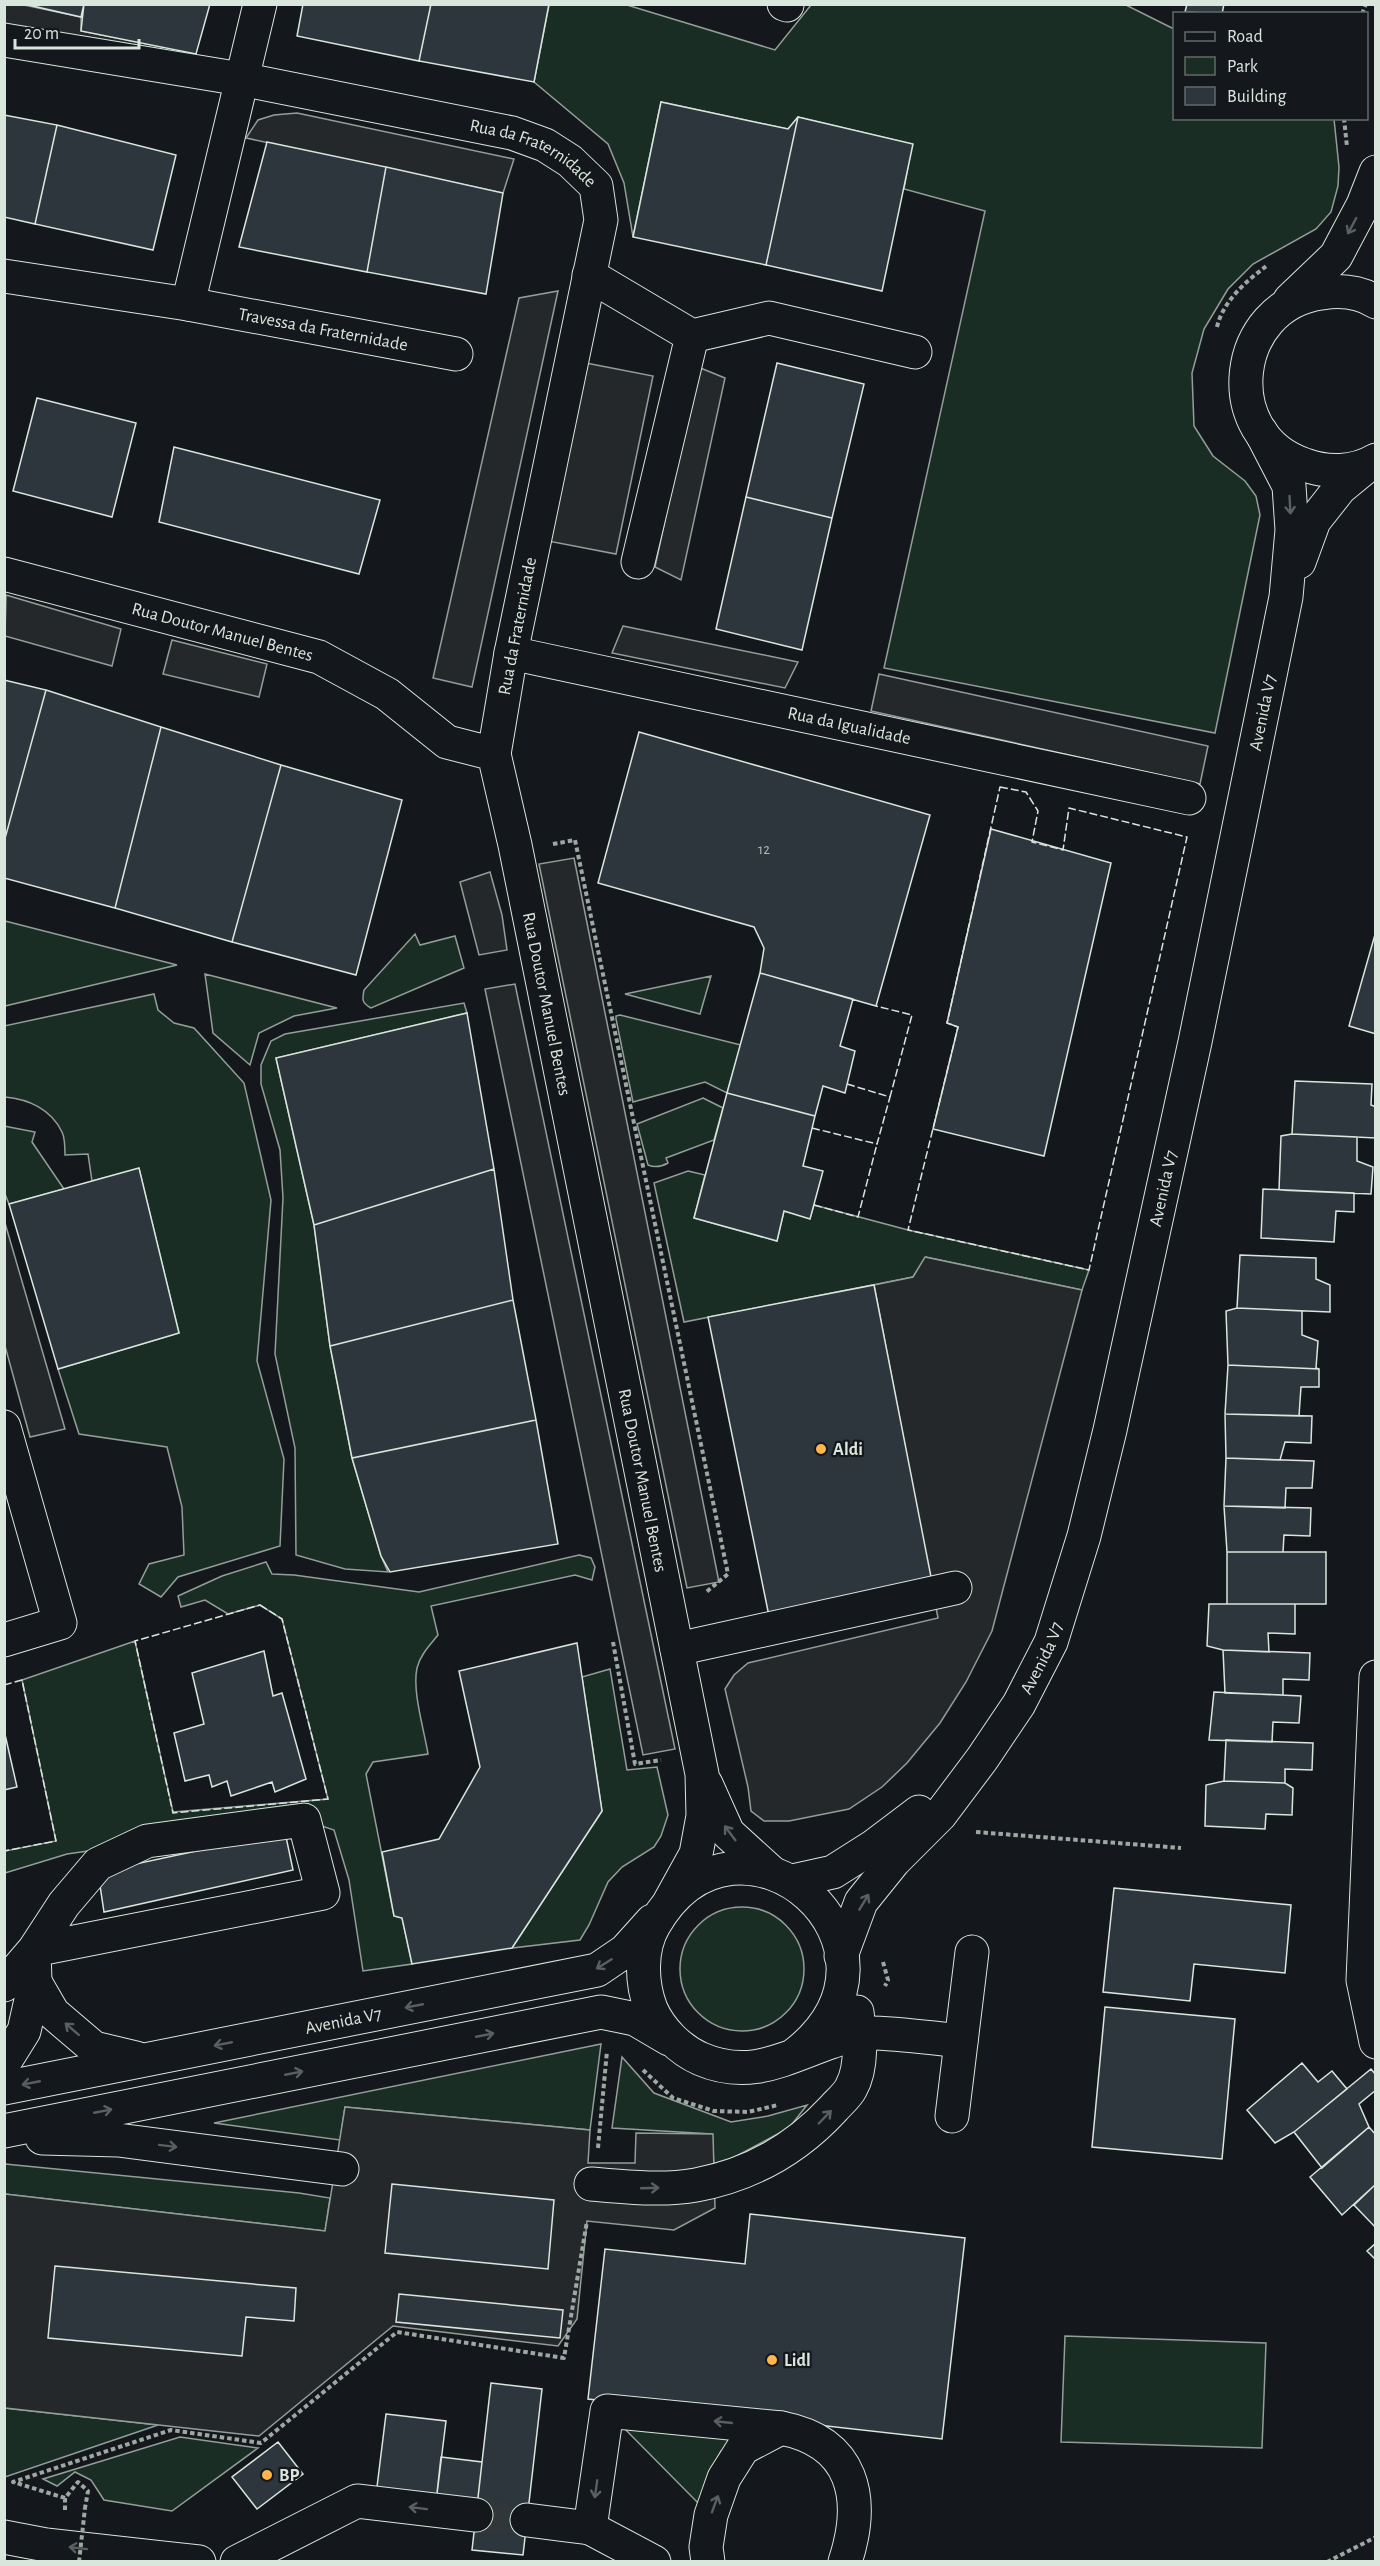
<svg xmlns="http://www.w3.org/2000/svg" width="1380" height="2566" viewBox="0 0 1380 2566" font-family="'Alegreya Sans',sans-serif">
	<style>
		.green { fill: #1a2d24; stroke: #939e99; stroke-width: 1.5 }
		.parking { fill: #24282b; stroke: #939e99; stroke-width: 1.5 }
		.building { fill: #2c363c; stroke: #d8e6dc; stroke-width: 1.5 }
		.lines { fill: none; stroke-linecap: round; stroke-linejoin: round }
		.minor-tunnel { stroke: #313739; stroke-width: 33; stroke-dasharray: 33 16; stroke-linecap: butt }
		.minor-casing { stroke: #d8e6dc; stroke-width: 35 }
		.major-casing { stroke: #d8e6dc; stroke-width: 35 }
		.path { stroke: #9da8a2; stroke-width: 4; stroke-dasharray: 4.5 3; stroke-linecap: butt }
		.minor { stroke: #14181c; stroke-width: 33 }
		.major { stroke: #14181c; stroke-width: 33 }
		.path-bridge { stroke: #9da8a2; stroke-width: 4; stroke-dasharray: 4.5 3; stroke-linecap: butt }
		.fence { stroke: #d8e6dc; stroke-width: 1.5; stroke-dasharray: 8 3; stroke-linecap: butt }
		.oneway { stroke: #59605f }
		.poi-dot { fill: #ffb74d; stroke: #14181c; stroke-width: 2 }
		.labels { text-anchor: middle; stroke-width: 4.5; stroke-linejoin: round; paint-order: stroke }
		.number-label { font-size: 15px; fill: #adbab4 }
		.street-label { font-size: 18px; fill: #d8e6dc; stroke: #14181c }
		.poi-label { font-size: 18px; font-weight: bold; fill: #d8e6dc; stroke: #14181c; text-anchor: start }
	</style>
	<rect width="100%" height="100%" fill="#14181c"/>
	<path class="green" d="M549,5H627L775,50L811,5H1126L1174,29V118L1334,119L1339,167L1338,186L1331,212L1316,229L1253,264L1228,289L1204,329L1192,373L1194,426L1213,456L1245,481L1256,496L1260,515L1215,733L884,668L985,211L904,189L912,144L798,117L788,129L661,102L633,237L624,183L608,144L534,82Z
		M5,921L177,965L5,1006Z
		M415,934L420,945L455,936L464,968L371,1008C362,1003 362,1000 364,990Z
		M205,974L337,1008L294,1016L259,1033L250,1065L213,1033Z
		M711,976L700,1014L625,994Z
		M154,994L158,1010L174,1023L194,1028L244,1083L271,1200L257,1361L284,1459L280,1546L178,1577L161,1597L139,1584L149,1564L184,1555L182,1507L167,1447L79,1434L58,1369L179,1333L139,1169L92,1181L88,1154L65,1155C65,1148 65,1138 62,1132C51,1109 28,1099 5,1097L4,1026Z
		M464,1003L467,1013L276,1058L314,1225L330,1346L352,1458L381,1556L388,1572L345,1569L296,1555L295,1448L275,1354L283,1198L280,1150L261,1084V1065L271,1041L285,1034Z
		M620,1015L741,1045L727,1093L705,1082L633,1102L616,1019V1016Z
		M703,1098L723,1108L714,1140L666,1158L668,1163C661,1167 655,1168 648,1165L637,1124Z
		M4,1126L35,1132L32,1142L64,1189L9,1204L5,1194Z
		M688,1171L705,1175L694,1218L777,1241L784,1211L810,1218L814,1205L908,1230L1089,1270L1082,1290L926,1257L913,1277L684,1322L654,1183Z
		M579,1555L591,1558L595,1567L592,1580L575,1575L431,1606L438,1635C430,1645 420,1655 417,1668C412,1691 424,1729 428,1754L373,1762L366,1774L394,1916L402,1918L412,1964L363,1971L349,1880L334,1830L304,1820L67,1854L5,1873V1851L56,1841L22,1680L135,1641L173,1812L328,1799L282,1619L260,1605L228,1614L205,1600L181,1607L178,1596L222,1576L266,1562L272,1574L294,1575L419,1592Z
		M610,1669L627,1770L657,1767L668,1815L661,1836L654,1847L622,1867L608,1882L589,1925L580,1940L512,1948L602,1811L582,1677Z
		M680 1969a62 62 0 1 1 124 0a62 62 0 1 1-124 0Z
		M601,2044L590,2130L345,2107L340,2140L214,2123Z
		M622,2057L654,2093L731,2122L768,2116L807,2105L789,2128L714,2168L712,2134L612,2128Z
		M5,2164L299,2193L330,2198L325,2231L5,2194Z
		M1065,2336L1266,2343L1262,2448L1061,2442Z
		M5,2408L158,2425L5,2477Z
		M616,2420L749,2433L721,2451L706,2481L702,2507Z
		M180,2437L258,2448L172,2511L104,2500L91,2480L75,2472L57,2486L43,2479Z"/>
	<path class="parking" d="M5,5H24L81,17V31L162,47L159,70L5,38Z
		M297,113L514,159L503,193L246,138L258,120L274,115Z
		M558,291L472,687L433,678L519,298Z
		M586,363L653,376L616,554L548,541Z
		M698,367L725,378L681,580L655,567Z
		M6,595L121,629L112,666L5,636Z
		M623,626L798,662L785,688L612,653Z
		M172,640L267,664L259,697L163,674Z
		M879,674L1208,746L1200,784L871,711Z
		M574,858L719,1582L687,1588L539,864Z
		M490,872L502,915L507,950L479,955L460,882Z
		M515,984L675,1749L643,1755L485,989Z
		M5,1223L65,1429L30,1437L5,1346Z
		M925,1257L1082,1290L992,1631L966,1682L940,1723L907,1763L882,1787L849,1809L789,1821H764L751,1811L748,1787L725,1689L734,1675L748,1663L938,1618L874,1285L913,1277Z
		M345,2107L590,2130L588,2163H635L636,2133L713,2134L715,2208L674,2230L587,2221L577,2319L558,2346L393,2326L259,2436L5,2408V2194L325,2231Z"/>
	<path class="building" d="M24,4H84L81,17Z
		M84,4H210L196,54L81,31Z
		M303,4H431L419,61L297,36Z
		M431,4H549L534,82L419,61Z
		M1187,4H1224L1222,14L1185,12Z
		M661,102L788,129L798,117L766,265L633,237Z
		M4,115L57,125L35,224L4,217Z
		M798,117L913,144L882,291L766,265Z
		M57,125L176,155L153,250L35,224Z
		M267,142L386,167L367,272L239,247Z
		M386,167L503,193L486,294L367,272Z
		M777,363L864,384L832,518L746,497Z
		M37,398L136,423L112,517L13,491Z
		M174,447L380,500L359,574L159,522Z
		M746,497L832,518L802,650L716,629Z
		M4,680L46,690L4,842Z
		M46,690L161,727L115,908L4,878V842Z
		M161,727L281,765L232,942L115,908Z
		M639,732L930,815L876,1006L760,973L764,948L754,927L598,883Z
		M281,765L402,800L356,975L232,942Z
		M991,829L1111,863L1044,1156L933,1129L958,1027L947,1023Z
		M1376,931V1034L1349,1026Z
		M760,973L853,999L840,1046L855,1051L845,1093L823,1086L815,1116L727,1093Z
		M467,1013L494,1169L314,1225L276,1058Z
		M1295,1081L1372,1084L1371,1105L1376,1107V1138L1292,1134Z
		M727,1093L815,1116L803,1166L823,1171L810,1219L784,1211L777,1241L694,1218Z
		M1292,1134L1357,1137V1161L1373,1167L1371,1194L1279,1190L1281,1136Z
		M139,1168L179,1333L58,1369L9,1204Z
		M494,1169L513,1300L330,1346L314,1225Z
		M1263,1189L1354,1193V1212L1336,1211L1334,1242L1261,1238Z
		M1240,1255L1316,1258V1279L1330,1285V1312L1237,1308Z
		M874,1285L932,1582L769,1616L708,1317Z
		M513,1300L536,1420L352,1458L330,1346Z
		M1237,1308L1302,1311V1335L1318,1341L1316,1368L1319,1369L1228,1365L1226,1311Z
		M1228,1365L1319,1369V1387H1301L1299,1416L1225,1414Z
		M1225,1414L1312,1416L1311,1443L1285,1442L1280,1460L1226,1458Z
		M536,1420L558,1544L390,1572L381,1556L352,1458Z
		M1226,1458L1314,1461L1312,1488H1286L1285,1508L1224,1506Z
		M1224,1506L1311,1508L1310,1536L1284,1535L1283,1552H1227Z
		M1227,1552H1326V1604H1227Z
		M1209,1604H1295V1634L1268,1633L1269,1652L1223,1650L1207,1646Z
		M577,1643L602,1811L512,1948L412,1964L402,1918L394,1916L382,1852L439,1839L480,1767L459,1671Z
		M1223,1650L1310,1653L1309,1680L1283,1679V1695L1225,1693Z
		M264,1651L273,1696L282,1693L306,1779L275,1792L272,1782L231,1796L227,1781L212,1787L209,1775L185,1781L174,1733L204,1724L192,1673Z
		M1214,1692L1301,1696L1299,1723L1273,1722L1272,1742L1209,1740Z
		M4,1730L17,1787L4,1790Z
		M1226,1740L1313,1743L1312,1770L1285,1769V1783L1224,1781Z
		M1224,1781L1285,1783L1293,1788L1292,1815L1266,1814L1265,1829L1205,1826L1206,1785Z
		M285,1832L293,1870L104,1912L98,1872Z
		M1114,1888L1291,1905L1285,1973L1194,1964L1190,2001L1103,1992Z
		M1105,2007L1235,2019L1222,2159L1092,2147Z
		M1302,2063L1318,2082L1332,2071L1347,2089L1294,2132L1275,2143L1247,2110Z
		M1371,2069L1376,2075V2090L1359,2104L1369,2127L1322,2168L1294,2132Z
		M1369,2127L1376,2135V2184L1342,2215L1310,2177Z
		M392,2184L554,2200L548,2269L385,2253Z
		M1376,2184V2228L1354,2205Z
		M750,2214L965,2238L942,2439L588,2399L605,2249L745,2264Z
		M1376,2243V2260L1367,2251Z
		M55,2266L296,2288L294,2321L246,2317L242,2356L48,2338Z
		M399,2294L563,2310L560,2338L396,2322Z
		M491,2383L542,2389L523,2555L472,2550Z
		M386,2414L446,2421L436,2502L376,2495Z
		M278,2442L303,2474L257,2509L232,2477Z
		M441,2457L482,2462L477,2507L436,2502Z"/>
	<g class="lines">
		<path class="minor-tunnel" d="M476,2515L527,2520"/>
		<defs>
			<g id="minor">
				<path id="s1" d="M260,4L188,304L456,354"/>
				<path d="M784,4L787,5"/>
				<path id="s2" d="M4,40L241,79L512,133L545,145L570,161L596,186L601,220L511,653L494,754"/>
				<path d="M589,275L692,336L769,318L915,352"/>
				<path d="M4,276L188,304"/>
				<path d="M1290,300L1336,256L1363,205L1376,172"/>
				<path d="M1376,302C1360,292 1340,290 1322,293C1231,305 1217,436 1305,465C1327,473 1354,473 1376,460"/>
				<path d="M638,562L692,336"/>
				<path d="M1299,562L1314,521L1340,488L1368,465"/>
				<path id="s3" d="M4,574L319,657L387,694L447,742L494,754L515,845L702,1774L703,1816L696,1854L670,1901"/>
				<path id="s4" d="M511,653L1189,798"/>
				<path d="M4,1427L60,1623L4,1640"/>
				<path d="M677,1649L955,1588"/>
				<path d="M1376,1677L1363,1980L1376,2042"/>
				<path d="M706,1784L728,1833L772,1873"/>
				<path d="M792,1881L833,1872L874,1846L919,1812"/>
				<path id="s5" d="M841,1956L861,1902L894,1861L940,1815L982,1759L1019,1704L1051,1642L1084,1536L1110,1430L1195,1042L1286,597L1292,530L1289,486L1261,432"/>
				<path d="M35,1982L53,2013L94,2048L136,2058"/>
				<path d="M4,1985L34,1950L323,1893L304,1820L147,1841L98,1864L64,1904L34,1950L35,1982L24,2031L4,2063"/>
				<path d="M793,2056C935,1949 739,1778 654,1925C640,1949 641,1983 651,2009C660,2030 680,2050 701,2059C750,2080 785,2058 831,2042C841,2039 852,2033 862,2033C894,2032 929,2038 961,2041"/>
				<path id="s6" d="M4,2088L597,1970L625,1951L652,1921"/>
				<path d="M952,2116L972,1952"/>
				<path d="M4,2131L601,2012L635,2019L669,2039"/>
				<path d="M42,2138L118,2140L342,2169"/>
				<path d="M591,2184C626,2187 662,2191 696,2185C750,2175 796,2149 833,2109C839,2102 847,2096 851,2088C863,2067 860,2035 857,2012"/>
				<path d="M527,2520L590,2528L654,2562"/>
				<path d="M590,2528L607,2411L781,2428C854,2442 866,2498 845,2562"/>
				<path d="M237,2562L357,2501L476,2515"/>
				<path d="M708,2562L706,2547L711,2515L724,2478L743,2448L781,2428"/>
			</g>
			<path id="major" d="M4,2537L46,2545L199,2562"/>
		</defs>
		<use href="#minor" class="minor-casing"/>
		<use href="#major" class="major-casing"/>
		<path class="path" d="M1362,14L1366,4
			M1344,118L1347,147
			M1217,327C1223,301 1247,280 1268,265
			M553,844L575,840L728,1574L705,1593
			M613,1642L635,1764L661,1760
			M976,1832L1181,1848
			M883,1962L888,1980L885,1986
			M643,2070L673,2098L714,2111L748,2112L778,2105
			M598,2148L607,2051
			M65,2498L13,2482L171,2430L261,2443L397,2332L564,2358L587,2221
			M65,2510V2498L78,2482L88,2491L85,2508
			M1327,2562L1376,2537"/>
		<use href="#minor" class="minor"/>
		<use href="#major" class="major"/>
		<path class="path-bridge" d="M79,2562L85,2508"/>
		<path class="fence" d="M1000,787L1026,792L1038,811L1032,842L1063,850L1069,808L1187,837L1089,1270L908,1230L958,1027L947,1023Z
			M847,1084L890,1097L912,1015L876,1006
			M812,1128L877,1144L890,1097
			M814,1205L858,1217L877,1144
			M260,1605L282,1619L328,1799L173,1813L135,1641Z
			M4,1685L22,1680L56,1841L4,1851"/>
	</g>
	<defs><path id="oneway-shaft" d="M-6 0H5M1.5-3L5.5 0L1.5 3" fill="none" stroke-width="1.6" stroke-linecap="round" stroke-linejoin="round" transform="scale(1.5)"/></defs>
	<g class="oneway">
		<use href="#oneway-shaft" transform="translate(1352 226) rotate(118)"/>
		<use href="#oneway-shaft" transform="translate(1290 505) rotate(87)"/>
		<use href="#oneway-shaft" transform="translate(730 1833) rotate(-127)"/>
		<use href="#oneway-shaft" transform="translate(864 1902) rotate(-59)"/>
		<use href="#oneway-shaft" transform="translate(604 1964) rotate(148)"/>
		<use href="#oneway-shaft" transform="translate(414 2006) rotate(169)"/>
		<use href="#oneway-shaft" transform="translate(72 2029) rotate(-139)"/>
		<use href="#oneway-shaft" transform="translate(485 2035) rotate(-11)"/>
		<use href="#oneway-shaft" transform="translate(223 2044) rotate(169)"/>
		<use href="#oneway-shaft" transform="translate(294 2073) rotate(-11)"/>
		<use href="#oneway-shaft" transform="translate(31 2083) rotate(169)"/>
		<use href="#oneway-shaft" transform="translate(103 2111) rotate(-11)"/>
		<use href="#oneway-shaft" transform="translate(825 2117) rotate(-46)"/>
		<use href="#oneway-shaft" transform="translate(168 2146) rotate(7)"/>
		<use href="#oneway-shaft" transform="translate(650 2188) rotate(-2)"/>
		<use href="#oneway-shaft" transform="translate(723 2422) rotate(-174)"/>
		<use href="#oneway-shaft" transform="translate(596 2489) rotate(98)"/>
		<use href="#oneway-shaft" transform="translate(715 2504) rotate(-70)"/>
		<use href="#oneway-shaft" transform="translate(418 2508) rotate(-173)"/>
		<use href="#oneway-shaft" transform="translate(78 2548) rotate(-173)"/>
	</g>
	<g class="poi-dot">
		<circle cx="821" cy="1449" r="6"/>
		<circle cx="772" cy="2360" r="6"/>
		<circle cx="267" cy="2475" r="6"/>
	</g>
	<g class="labels">
		<g class="number-label">
			<text x="764" y="854">12</text>
		</g>
		<g class="street-label">
			<text dy="6" stroke="none"><textPath href="#s2" startOffset="544">Rua da Fraternidade</textPath></text>
			<text dy="6" stroke="none"><textPath href="#s1" startOffset="446">Travessa da Fraternidade</textPath></text>
			<text transform="translate(517 626) rotate(-79)" y="6">Rua da Fraternidade</text>
			<text dy="6" stroke="none"><textPath href="#s3" startOffset="226">Rua Doutor Manuel Bentes</textPath></text>
			<text dy="6" stroke="none"><textPath href="#s5" startOffset="1335">Avenida V7</textPath></text>
			<text dy="6" stroke="none"><textPath href="#s4" startOffset="346">Rua da Igualidade</textPath></text>
			<text dy="6" stroke="none"><textPath href="#s3" startOffset="784">Rua Doutor Manuel Bentes</textPath></text>
			<text dy="6" stroke="none"><textPath href="#s5" startOffset="849">Avenida V7</textPath></text>
			<text dy="6" stroke="none"><textPath href="#s3" startOffset="1270">Rua Doutor Manuel Bentes</textPath></text>
			<text dy="6" stroke="none"><textPath href="#s5" startOffset="363">Avenida V7</textPath></text>
			<text dy="6" stroke="none"><textPath href="#s6" startOffset="346">Avenida V7</textPath></text>
		</g>
		<g class="poi-label">
			<text x="833" y="1455">Aldi</text>
			<text x="784" y="2366">Lidl</text>
			<text x="279" y="2481">BP</text>
		</g>
	</g>
	<rect width="1380" height="2566" fill="none" stroke="#d8e6dc" stroke-width="12"/>
	<rect x="1173" y="12" width="195" height="108" fill="#14181c" stroke="#626a69" stroke-width="1.5"/>
	<rect x="1185" y="32" width="30" height="9" fill="#14181c" stroke="#626a69" stroke-width="1.5"/>
	<text x="1227" y="42" font-size="18" fill="#d8e6dc">Road</text>
	<rect x="1185" y="57" width="30" height="18" fill="#1a2d24" stroke="#626a69" stroke-width="1.5"/>
	<text x="1227" y="72" font-size="18" fill="#d8e6dc">Park</text>
	<rect x="1185" y="87" width="30" height="18" fill="#2c363c" stroke="#626a69" stroke-width="1.5"/>
	<text x="1227" y="102" font-size="18" fill="#d8e6dc">Building</text>
	<path d="M15 39v9h124v-9" fill="none" stroke="#d8e6dc" stroke-width="3"/>
	<text x="24" y="39" font-size="18" fill="#d8e6dc" stroke="#14181c" stroke-width="4.5" paint-order="stroke">20 m</text>
</svg>
